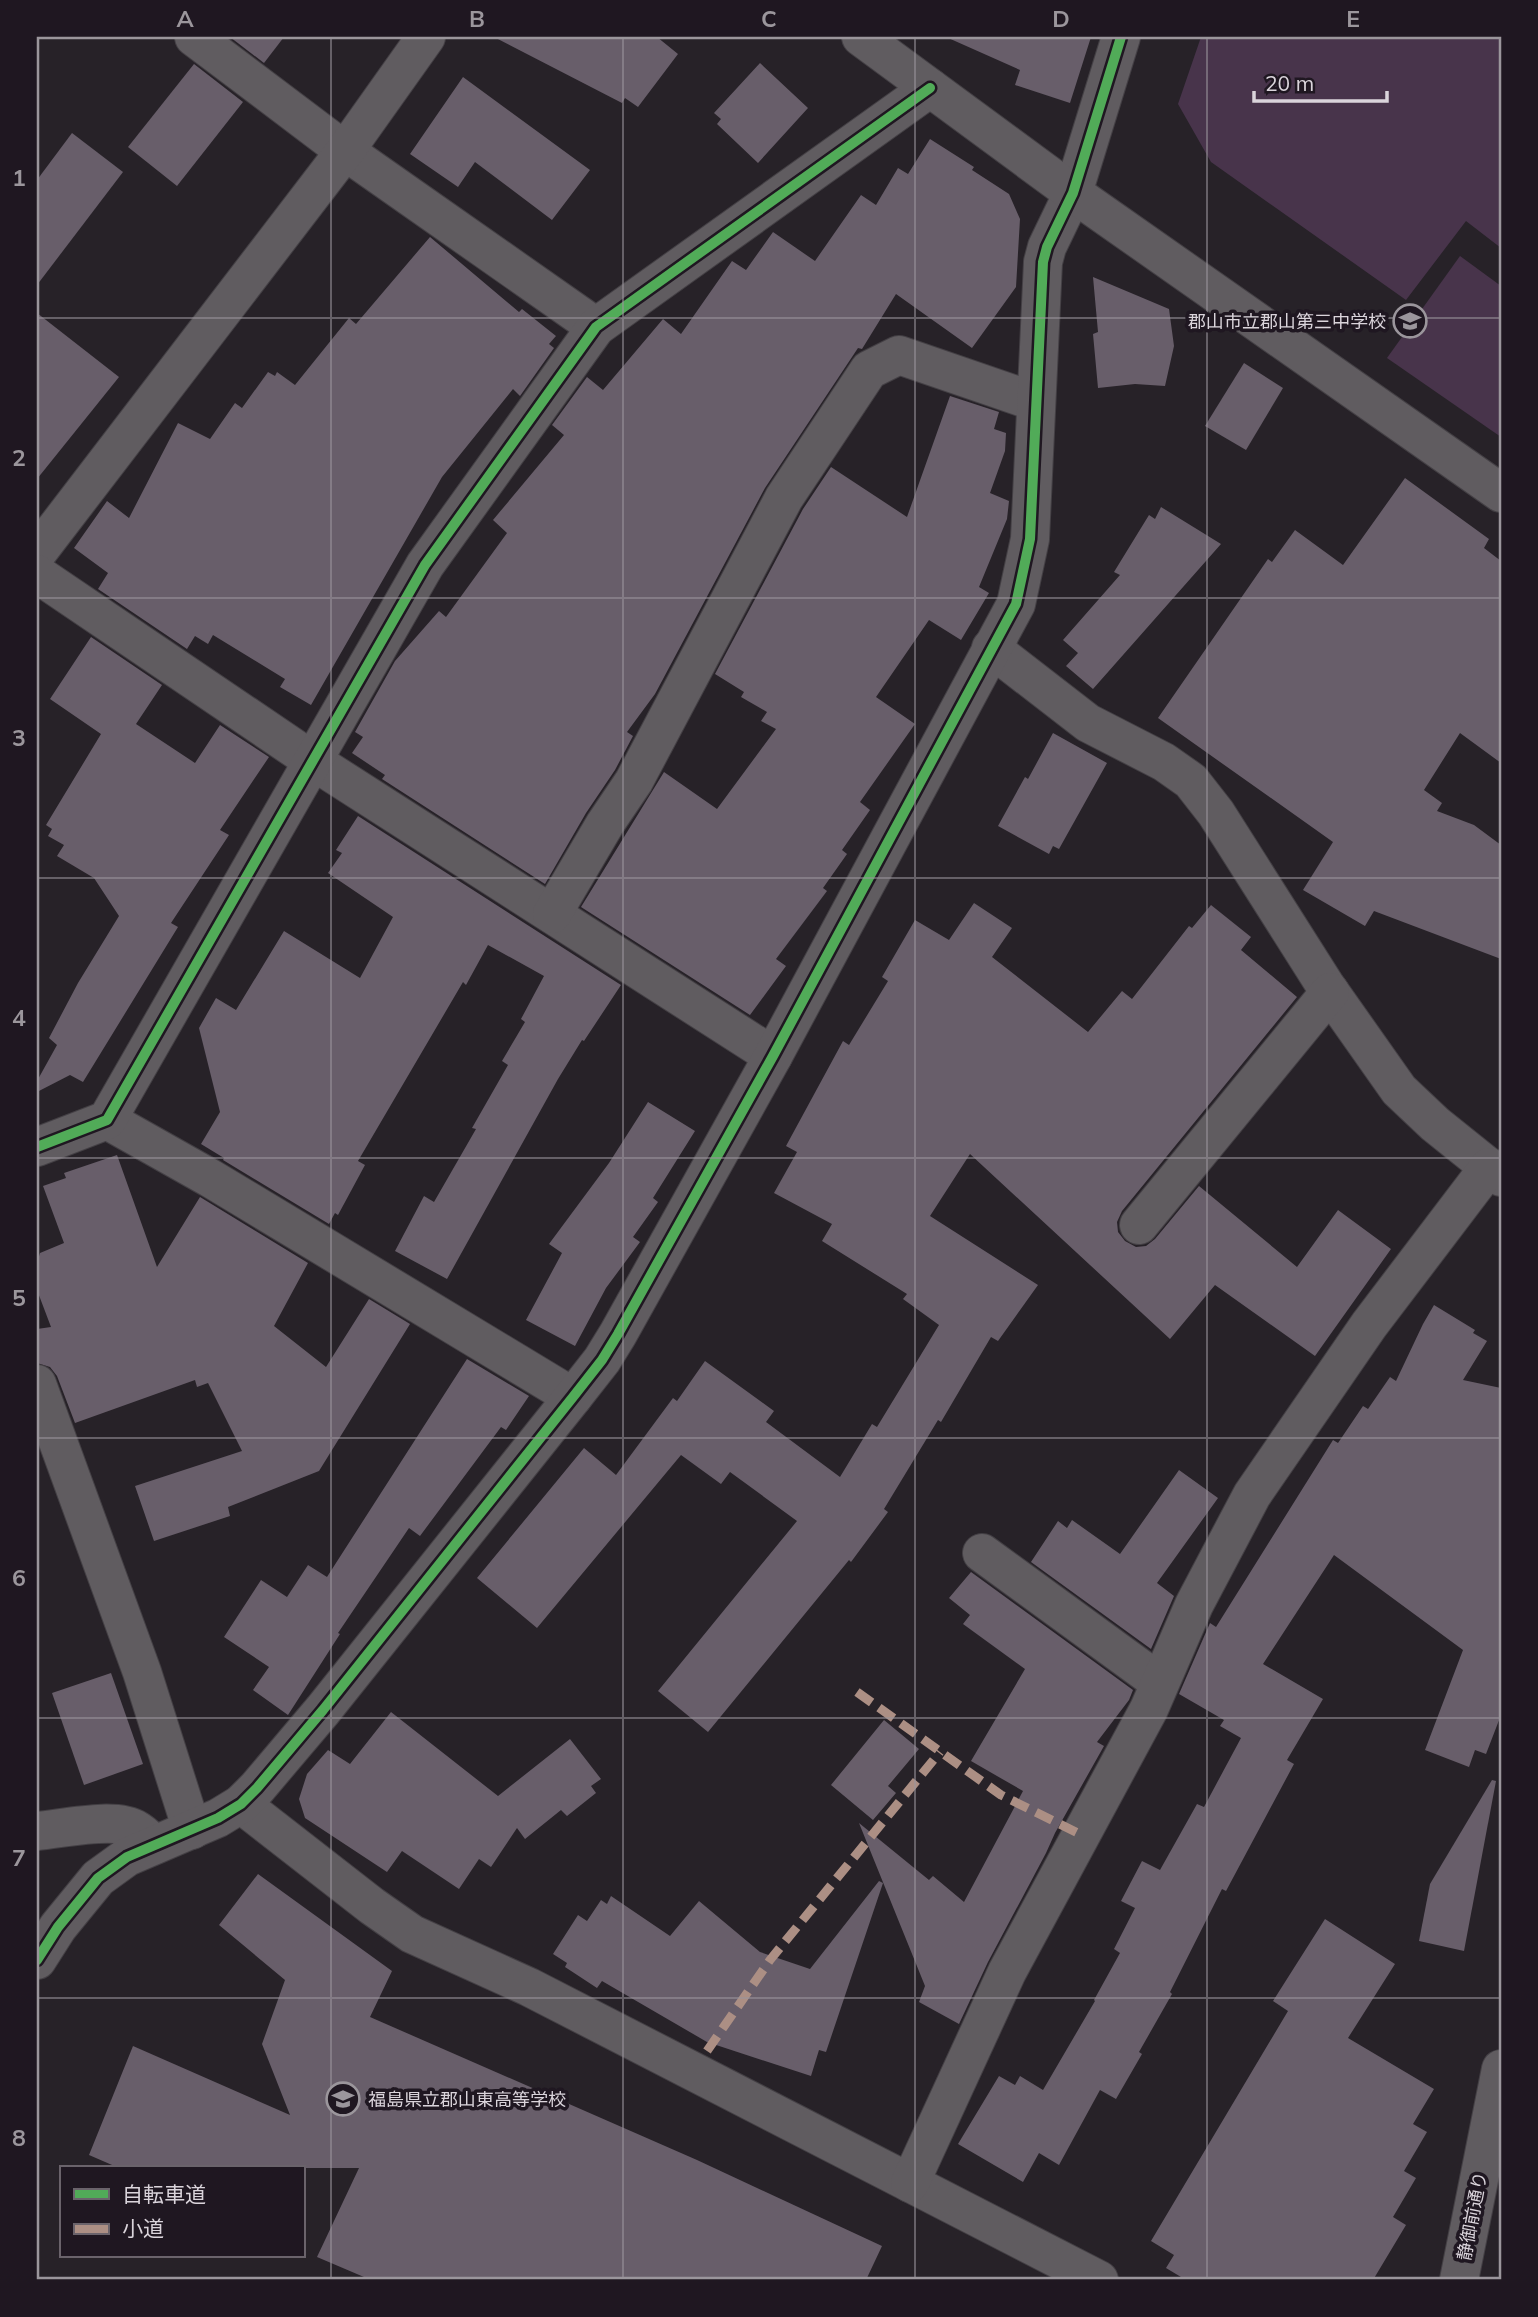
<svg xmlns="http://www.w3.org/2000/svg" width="1538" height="2317" viewBox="0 0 1538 2317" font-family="Mulish,'Noto Sans JP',sans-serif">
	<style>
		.green { fill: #48344b }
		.building { fill: #685e6a }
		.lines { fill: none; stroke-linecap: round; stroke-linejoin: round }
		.minor-casing { stroke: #444045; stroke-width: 40 }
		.tertiary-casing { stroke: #444045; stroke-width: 40 }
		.minor { stroke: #605c60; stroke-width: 38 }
		.tertiary { stroke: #605c60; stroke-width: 38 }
		.quiet { stroke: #ac8f84; stroke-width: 9; stroke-dasharray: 18 9; stroke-linecap: butt }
		.cycleway-casing { stroke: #1f1721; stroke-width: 15 }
		.cycleway { stroke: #51ab58; stroke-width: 10 }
		.grid { fill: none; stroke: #9b969c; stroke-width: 2; stroke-opacity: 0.55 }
		.labels { text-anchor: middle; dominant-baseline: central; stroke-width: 7; stroke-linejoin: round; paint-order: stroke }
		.poi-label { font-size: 18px; fill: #dad4db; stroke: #1f1721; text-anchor: end }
		.street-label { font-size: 18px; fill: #dad4db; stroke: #1f1721 }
		.neatline { fill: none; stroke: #9b969c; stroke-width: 2.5 }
		.grid-label { font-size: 23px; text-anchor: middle; font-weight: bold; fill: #9b969c }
	</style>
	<rect width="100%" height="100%" fill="#272228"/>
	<g class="green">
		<polygon points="1201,37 1501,37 1501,248 1466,221 1406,300 1211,162 1178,104"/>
		<polygon points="1460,256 1501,286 1501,437 1387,358"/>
	</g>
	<g class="building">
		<polygon points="230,37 284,37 264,63"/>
		<polygon points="494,37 657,37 678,54 638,107 625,98 622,103"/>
		<polygon points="946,37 1091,37 1070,103 1015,85 1020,70"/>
		<polygon points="760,63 808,108 758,163 717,124 721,119 714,113"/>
		<polygon points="194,64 243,102 177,186 128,147"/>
		<polygon points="463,77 590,170 552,220 475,162 458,187 410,154"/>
		<polygon points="72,133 123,172 37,285 37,180"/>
		<polygon points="930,139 974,167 972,170 1009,194 1020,219 1016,287 972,348 896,294 862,349 858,348 765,488 655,694 627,732 633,736 615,770 586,813 545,884 382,779 385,775 352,753 363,737 355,732 395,661 439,611 446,617 507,533 493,520 564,435 552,425 587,377 603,390 663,319 681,334 732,261 746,270 773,232 815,261 861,195 876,205 898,168 908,174"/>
		<polygon points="430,237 519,312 522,309 556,336 549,344 554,348 520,396 513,389 442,477 311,705 280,687 285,679 213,635 208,644 195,636 187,649 98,589 108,573 74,548 107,501 129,518 178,423 210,439 235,403 242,408 268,372 275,376 277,372 295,385 349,318 356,324"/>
		<polygon points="1093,277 1169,309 1174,346 1165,386 1135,384 1098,388 1093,334 1098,332"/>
		<polygon points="37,313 119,377 37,479"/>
		<polygon points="1244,363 1283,388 1246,450 1205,426"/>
		<polygon points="950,396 999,412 994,429 1006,433 1005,451 990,493 1009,501 1007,519 979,587 989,593 961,640 929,620 876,697 915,724 860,802 870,810 842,850 847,854 823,888 827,891 776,959 786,966 750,1015 581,907 664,772 717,809 776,729 761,721 767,712 741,697 744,692 715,674 803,509 831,467 907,517"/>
		<polygon points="1405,478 1489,539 1484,548 1501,561 1501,763 1460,733 1424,790 1442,803 1437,811 1474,825 1501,845 1501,959 1374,911 1365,926 1303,890 1333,842 1158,718 1268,559 1272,562 1295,530 1343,565"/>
		<polygon points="1161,507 1221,544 1093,689 1066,666 1078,653 1063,640 1120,575 1114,572 1149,515 1155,519"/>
		<polygon points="91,637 162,685 136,724 195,763 220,725 269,757 220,830 229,835 171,923 178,927 83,1082 70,1075 37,1092 37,1081 57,1045 49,1038 78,983 119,916 94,878 57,856 64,845 48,836 52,829 46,825 101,734 50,699"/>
		<polygon points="1053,733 1107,763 1059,849 1053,846 1049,854 998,826 1025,777 1028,779"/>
		<polygon points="358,816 621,985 584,1041 582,1040 558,1079 447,1279 395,1251 424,1196 434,1202 476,1129 472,1128 508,1065 502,1061 525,1022 521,1019 544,976 488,945 466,985 463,982 358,1161 365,1165 338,1215 335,1213 329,1224 223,1160 224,1158 201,1144 220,1112 199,1028 216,998 236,1010 284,931 360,978 393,917 328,873 342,853 336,850"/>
		<polygon points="974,903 1012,928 992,957 1088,1032 1122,991 1132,999 1189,926 1192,928 1211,905 1251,937 1241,950 1297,997 1122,1211 1117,1222 1118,1232 1125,1241 1136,1247 1146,1246 1155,1239 1199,1186 1297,1267 1338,1210 1391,1249 1315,1356 1215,1285 1170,1339 970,1154 930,1216 1038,1285 998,1341 991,1337 941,1422 938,1420 884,1509 888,1512 851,1562 849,1560 708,1732 658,1691 797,1521 730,1472 721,1484 681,1455 537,1628 477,1578 584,1448 616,1475 673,1398 677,1401 705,1361 774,1411 766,1422 840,1477 872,1424 877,1427 939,1325 903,1299 907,1294 822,1241 832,1224 774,1193 797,1152 786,1146 843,1041 849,1045 888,981 882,977 915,920 949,940"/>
		<polygon points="648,1102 695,1131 653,1198 658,1202 633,1237 640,1242 606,1288 575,1346 526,1320 562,1253 549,1244 609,1163"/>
		<polygon points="117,1155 157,1267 200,1197 308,1263 274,1326 326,1367 369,1299 410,1324 319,1471 228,1507 230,1516 154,1541 135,1486 242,1451 208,1383 197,1387 195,1380 75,1423 57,1376 50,1367 37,1363 37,1329 51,1327 37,1290 37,1263 40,1253 64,1243 43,1186 66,1178 64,1173"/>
		<polygon points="1434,1305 1475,1330 1473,1333 1487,1341 1463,1380 1501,1388 1501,1715 1486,1754 1475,1750 1469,1767 1425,1750 1463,1650 1334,1555 1263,1664 1323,1699 1287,1760 1294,1764 1226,1891 1222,1889 1170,1992 1172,1994 1139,2052 1142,2054 1116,2099 1100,2090 1059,2165 1039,2153 1023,2182 958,2144 999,2076 1015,2085 1020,2076 1043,2090 1095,2001 1094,2000 1120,1953 1114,1949 1135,1908 1121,1901 1142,1861 1160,1870 1197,1804 1204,1807 1241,1738 1220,1726 1224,1720 1179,1694 1210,1623 1216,1627 1333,1440 1338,1443 1363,1406 1368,1409 1390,1377 1396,1381 1423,1324"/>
		<polygon points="467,1359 529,1396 506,1430 501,1427 420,1536 409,1528 338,1633 340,1634 288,1715 253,1690 269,1667 224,1637 261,1580 287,1597 308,1565 327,1577"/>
		<polygon points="1179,1470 1218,1498 1157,1583 1174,1596 1151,1649 1031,1562 1058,1521 1067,1528 1072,1520 1120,1554"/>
		<polygon points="971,1572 1133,1690 1129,1700 1097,1742 1104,1746 1055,1833 1046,1853 988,1962 959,2024 919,2002 925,1986 859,1823 929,1880 933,1876 964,1902 1023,1791 971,1761 1025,1669 963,1624 970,1615 949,1598"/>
		<polygon points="111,1673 143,1764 84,1785 52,1693"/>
		<polygon points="391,1712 498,1796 570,1739 601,1779 591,1786 596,1793 567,1816 561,1810 525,1839 517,1828 491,1867 479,1859 459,1889 402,1851 387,1872 305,1818 299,1799 307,1774 328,1750 350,1764"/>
		<polygon points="884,1720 919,1749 888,1786 896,1793 873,1820 831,1785"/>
		<polygon points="1492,1780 1496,1781 1464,1951 1419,1941 1430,1884"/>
		<polygon points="258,1874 392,1971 370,2017 697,2160 882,2246 866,2280 371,2280 317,2257 359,2168 119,2168 89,2155 133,2046 290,2115 262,2044 285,1980 219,1925"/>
		<polygon points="879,1881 883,1883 826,2052 819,2050 811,2076 707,2042 602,1981 597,1988 565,1967 567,1963 553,1954 578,1915 587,1921 601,1900 607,1904 611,1896 670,1936 699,1901 760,1952 810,1969"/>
		<polygon points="1325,1919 1395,1964 1348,2038 1434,2089 1413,2124 1427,2132 1404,2171 1416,2178 1393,2217 1406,2225 1373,2280 1186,2280 1166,2268 1174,2255 1151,2241 1288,2011 1273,2001"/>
	</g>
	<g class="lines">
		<defs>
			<g id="minor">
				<polyline points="194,37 345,151 596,327"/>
				<polyline points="37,553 345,151 426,37"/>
				<polyline points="37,574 313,761 773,1056"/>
				<polyline points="991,648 1088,723 1164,762 1191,781 1216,813 1325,985 1399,1090 1435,1124 1501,1177"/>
				<polyline points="552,914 605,824 634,781 784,498 869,370 899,355 1036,402"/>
				<polyline points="107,1120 210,1178 573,1397"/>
				<polyline points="37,1147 107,1120 425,565 596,327 930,88"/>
				<polyline points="1139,1225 1330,992"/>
				<polyline points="37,1384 142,1672 192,1830"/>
				<polyline points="982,1553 1159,1682"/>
				<polyline points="241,1804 372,1906 412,1934 529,1987 1099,2280"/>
				<path d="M37 1831C62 1829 116 1816 137 1830 143 1833 149 1840 154 1845"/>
				<polyline points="37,1960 58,1927 98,1878 127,1857 218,1818 241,1804 257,1788 323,1710 573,1397 602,1360 618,1334 773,1056 1016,604 1030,539 1043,262 1047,247 1073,193 1121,37"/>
				<polyline points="910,2183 1007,1972 1149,1709 1194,1605 1252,1495 1369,1325 1489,1167"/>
			</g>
			<g id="tertiary">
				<polyline points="861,37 1073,193 1501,493"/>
				<polyline points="1459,2280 1501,2069"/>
			</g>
		</defs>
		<use href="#minor" class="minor-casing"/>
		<use href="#tertiary" class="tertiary-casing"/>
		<use href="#minor" class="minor"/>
		<use href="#tertiary" class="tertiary"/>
		<g class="quiet">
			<polyline points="857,1692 1001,1795 1080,1834"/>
			<polyline points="707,2051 770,1960 940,1752"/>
		</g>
		<defs>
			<g id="cycleway">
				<polyline points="37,1147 107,1120 425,565 596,327 930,88"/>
				<polyline points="37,1960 58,1927 98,1878 127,1857 218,1818 241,1804 257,1788 323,1710 573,1397 602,1360 618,1334 773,1056 1016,604 1030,539 1043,262 1047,247 1073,193 1121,37"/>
			</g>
		</defs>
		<use href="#cycleway" class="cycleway-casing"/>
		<use href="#cycleway" class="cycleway"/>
	</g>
	<path class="grid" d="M331 37V2280M623 37V2280M915 37V2280M1207 37V2280M37 318H1501M37 598H1501M37 878H1501M37 1158H1501M37 1438H1501M37 1718H1501M37 1998H1501"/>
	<defs>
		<symbol id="school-ring" viewBox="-11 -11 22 22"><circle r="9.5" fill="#1f1721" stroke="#9b969c" stroke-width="1.5"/><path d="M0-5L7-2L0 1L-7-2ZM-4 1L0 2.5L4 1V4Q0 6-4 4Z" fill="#9b969c"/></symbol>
	</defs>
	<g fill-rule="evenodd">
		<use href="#school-ring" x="1391" y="302" width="38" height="38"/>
		<use href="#school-ring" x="324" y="2080" width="38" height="38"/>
	</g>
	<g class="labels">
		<g class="poi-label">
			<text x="1386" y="321">郡山市立郡山第三中学校</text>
			<text x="368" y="2099" text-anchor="start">福島県立郡山東高等学校</text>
		</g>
		<g class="street-label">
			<text transform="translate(1472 2216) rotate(-79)">静御前通り</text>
		</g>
	</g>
	<rect width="1538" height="2317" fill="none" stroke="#1f1721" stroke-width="77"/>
	<rect x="60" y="2166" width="245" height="91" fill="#1f1721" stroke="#6a636b" stroke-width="2"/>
	<rect x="74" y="2189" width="35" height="10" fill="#51ab58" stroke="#6a636b" stroke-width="2"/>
	<text x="122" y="2202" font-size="21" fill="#dad4db">自転車道</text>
	<rect x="74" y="2224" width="35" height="10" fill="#ac8f84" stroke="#6a636b" stroke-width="2"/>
	<text x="122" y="2236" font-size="21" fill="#dad4db">小道</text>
	<path d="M1254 91v10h133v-10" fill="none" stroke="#dad4db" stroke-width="3.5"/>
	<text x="1265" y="91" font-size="21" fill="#dad4db" stroke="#1f1721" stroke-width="5" paint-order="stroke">20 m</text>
	<rect x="38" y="38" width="1462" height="2240" class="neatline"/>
	<g class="grid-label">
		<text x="185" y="27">A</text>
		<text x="477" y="27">B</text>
		<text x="769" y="27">C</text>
		<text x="1061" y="27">D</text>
		<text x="1353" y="27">E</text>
		<text x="19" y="186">1</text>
		<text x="19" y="466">2</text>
		<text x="19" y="746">3</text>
		<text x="19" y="1026">4</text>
		<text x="19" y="1306">5</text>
		<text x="19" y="1586">6</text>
		<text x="19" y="1866">7</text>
		<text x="19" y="2146">8</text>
	</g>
</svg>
